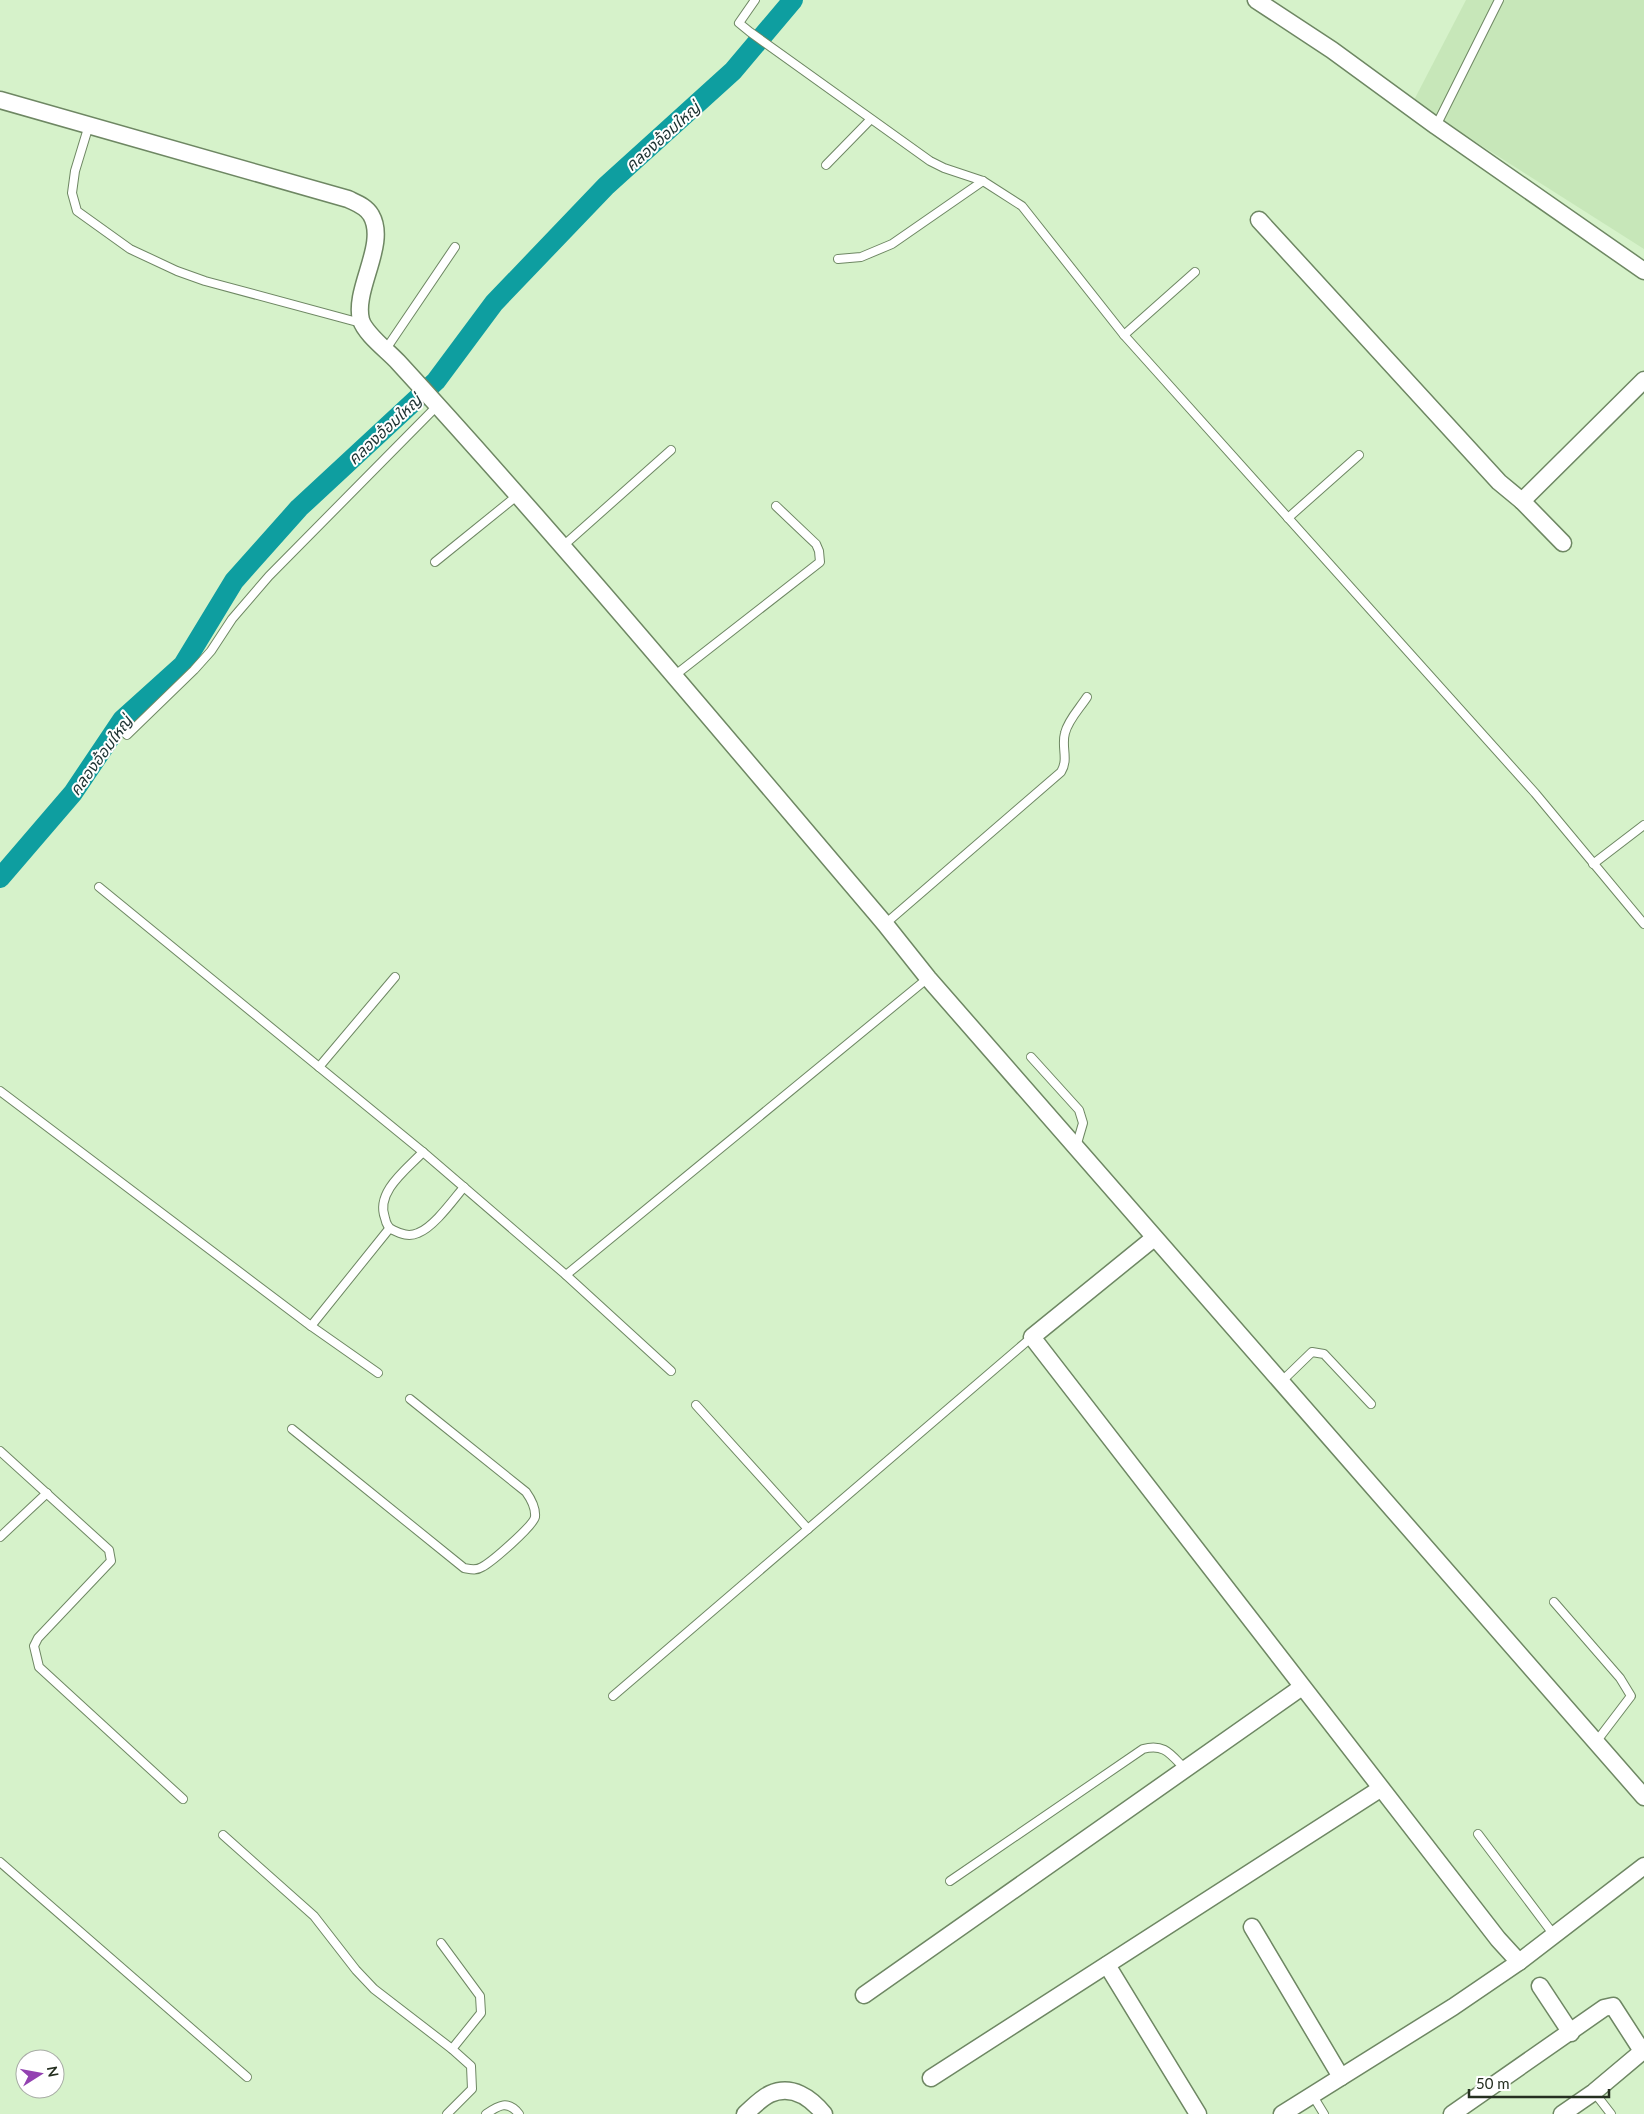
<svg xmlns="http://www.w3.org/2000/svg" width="1644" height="2114" viewBox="0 0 1644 2114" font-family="Lato,'Noto Sans Thai',sans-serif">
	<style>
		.built { fill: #c7e7b9 }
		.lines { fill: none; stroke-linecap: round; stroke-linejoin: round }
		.canal { stroke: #0e9ea0; stroke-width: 20 }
		.service-casing { stroke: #6e8763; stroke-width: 10 }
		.minor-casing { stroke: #6e8763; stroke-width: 19 }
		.service { stroke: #fff; stroke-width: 8 }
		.minor { stroke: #fff; stroke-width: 16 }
		.labels { text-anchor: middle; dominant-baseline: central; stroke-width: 4; stroke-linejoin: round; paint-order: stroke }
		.water-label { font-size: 16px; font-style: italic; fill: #1c3131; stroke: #fff }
	</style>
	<rect width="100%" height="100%" fill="#d6f2ca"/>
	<polygon class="built" points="1466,0 1644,0 1644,249 1413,102"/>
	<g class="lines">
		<polyline class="canal" points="0,878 73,793 122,720 183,665 234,581 299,508 436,381 494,303 606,186 733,71 793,0"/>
		<defs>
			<g id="service">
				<polyline points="755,0 739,23 750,32 930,161 944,168 983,181 1022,206 1124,335 1535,793 1644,924"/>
				<polyline points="89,125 75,171 72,193 77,211 130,249 177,271 205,281 361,323"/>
				<polyline points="1436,126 1499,0"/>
				<polyline points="826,165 870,120"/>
				<polyline points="838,259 861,257 892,244 983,181"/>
				<polyline points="1124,335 1195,272"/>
				<polyline points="386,349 455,247"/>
				<polyline points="1288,518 1359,455"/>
				<polyline points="563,546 671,450"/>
				<polyline points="435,562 518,495"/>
				<polyline points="674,676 820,562 819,551 816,544 776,506"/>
				<polyline points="127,735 194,670 211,651 232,619 269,576 437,406"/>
				<polyline points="1593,864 1644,825"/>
				<polyline points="99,887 423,1152 566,1275 928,978"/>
				<path d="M885 924 1061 772C1069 759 1061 747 1065 733 1068 720 1080 708 1087 697"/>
				<polyline points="1031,1057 1079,1110 1083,1123 1076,1147"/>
				<polyline points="319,1067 395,977"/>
				<polyline points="0,1091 311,1326 389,1229"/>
				<path d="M423 1152C407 1169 375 1192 385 1218 386 1223 388 1228 393 1230 401 1234 409 1237 418 1233 434 1227 453 1200 464 1187"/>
				<polyline points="566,1275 671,1371"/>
				<polyline points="311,1326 378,1373"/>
				<polyline points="1282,1381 1312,1352 1324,1354 1371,1404"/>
				<polyline points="696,1405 808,1529"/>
				<path d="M292 1429 464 1568C470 1569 476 1571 482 1567 492 1562 533 1526 535 1517 536 1507 531 1499 526 1492L410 1399"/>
				<polyline points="0,1451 109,1550 111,1561 38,1638 34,1646 39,1667 183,1799"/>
				<polyline points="0,1537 47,1493"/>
				<polyline points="1554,1602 1620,1678 1631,1696 1596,1742"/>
				<polyline points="613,1696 1032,1337"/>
				<polyline points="1478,1834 1554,1935"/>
				<polyline points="223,1835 314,1916 356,1970 374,1989 452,2049 471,2066 472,2089 447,2114"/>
				<polyline points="0,1862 247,2077"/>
				<path d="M950 1881 1143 1749C1165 1743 1171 1755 1185 1769"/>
				<polyline points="441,1943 480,1996 481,2013 452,2049"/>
				<polyline points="1594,2092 1611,2114"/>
				<polyline points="1313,2096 1324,2114"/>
				<path d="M486 2114C499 2105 508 2100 519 2114"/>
			</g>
			<g id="minor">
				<polyline points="1256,0 1332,50 1436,126 1644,271"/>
				<path d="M0 100 348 199C356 203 366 206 371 215 388 244 353 289 361 320 365 334 388 351 398 362 566 545 724 735 885 924L928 978 1644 1797"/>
				<polyline points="1259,220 1499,482 1522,501 1563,543"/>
				<polyline points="1522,501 1644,380"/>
				<polyline points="1154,1238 1032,1337 1498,1939 1519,1962"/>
				<polyline points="1252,1927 1341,2077"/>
				<polyline points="1107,1965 1198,2114"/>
				<polyline points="1540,1986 1571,2033"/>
				<polyline points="864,1995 1302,1687"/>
				<polyline points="931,2078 1380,1789"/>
				<path d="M745 2114C752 2108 761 2098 770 2094 792 2084 811 2098 824 2114"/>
				<polyline points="1282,2114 1453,2007 1519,1962 1644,1866"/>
				<polyline points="1452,2114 1604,2008 1613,2006 1642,2051"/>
				<polyline points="1562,2114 1594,2092 1644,2050"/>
			</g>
		</defs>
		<use href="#service" class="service-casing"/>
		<use href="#minor" class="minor-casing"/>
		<use href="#service" class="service"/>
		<use href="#minor" class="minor"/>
	</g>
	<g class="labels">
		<g class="water-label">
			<text transform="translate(662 136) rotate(-42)">คลองอ้อมใหญ่</text>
			<text transform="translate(384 429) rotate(-43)">คลองอ้อมใหญ่</text>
			<text transform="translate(100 755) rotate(-54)">คลองอ้อมใหญ่</text>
		</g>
	</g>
	<g transform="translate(40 2074) rotate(79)"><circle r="24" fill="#ffffff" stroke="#a8aca6"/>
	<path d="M0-4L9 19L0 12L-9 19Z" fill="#9342b1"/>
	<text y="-8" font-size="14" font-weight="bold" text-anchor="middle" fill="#252f20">N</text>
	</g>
	<path d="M1469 2089v8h140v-8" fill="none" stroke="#252f20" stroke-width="2.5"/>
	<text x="1476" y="2089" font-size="15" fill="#252f20" stroke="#ffffff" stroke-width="4" paint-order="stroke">50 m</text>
</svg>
